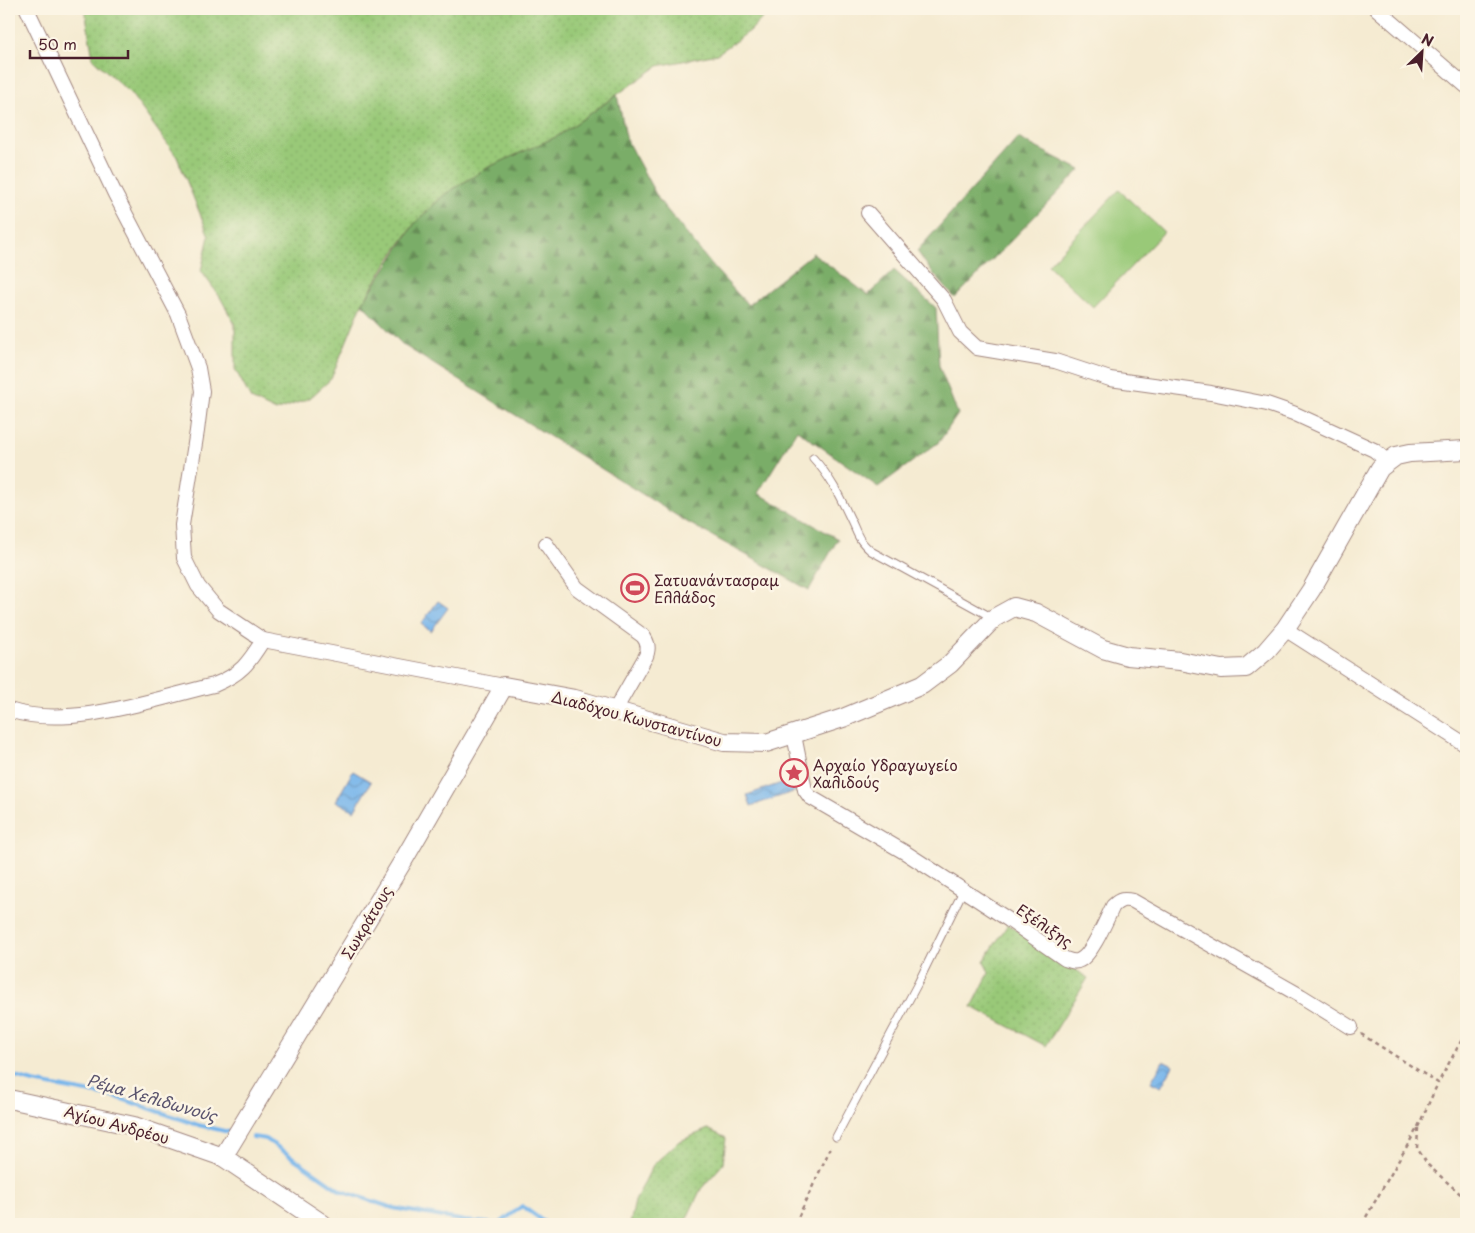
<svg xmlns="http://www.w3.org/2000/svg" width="1475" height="1233" viewBox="0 0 1475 1233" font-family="'Playpen Sans',sans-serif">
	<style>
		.grass { fill: url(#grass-dots); stroke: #727452 }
		.forest { fill: url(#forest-firs); stroke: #62664a }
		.park { fill: #99c978; stroke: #727452 }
		.water { fill: url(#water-waves); stroke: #616a8b }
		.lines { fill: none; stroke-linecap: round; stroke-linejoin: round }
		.stream { stroke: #78b6eb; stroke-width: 4 }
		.service-casing { stroke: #a0857e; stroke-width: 9 }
		.minor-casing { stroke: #a0857e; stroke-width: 16 }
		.tertiary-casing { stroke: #a0857e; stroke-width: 20 }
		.path { stroke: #a0857e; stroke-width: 2.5; stroke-dasharray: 4 4; stroke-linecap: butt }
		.service { stroke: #fff; stroke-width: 7 }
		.minor { stroke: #fff; stroke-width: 14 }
		.tertiary { stroke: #fff; stroke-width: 18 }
		.labels { text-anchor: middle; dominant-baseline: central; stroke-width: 5; stroke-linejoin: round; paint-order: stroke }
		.poi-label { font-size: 15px; fill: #4a1f2b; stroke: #fcf5e5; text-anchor: start }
		.street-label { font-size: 15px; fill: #4a1f2b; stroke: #fcf5e5 }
		.water-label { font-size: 16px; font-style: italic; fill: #5a546e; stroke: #fcf5e5 }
	</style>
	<defs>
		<pattern id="grass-dots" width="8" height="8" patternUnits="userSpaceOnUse" patternTransform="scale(1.25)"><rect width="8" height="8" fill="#99c978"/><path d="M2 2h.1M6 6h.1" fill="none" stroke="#85ac68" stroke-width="1.8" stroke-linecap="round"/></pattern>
		<pattern id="forest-firs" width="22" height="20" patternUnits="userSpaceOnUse" patternTransform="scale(1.25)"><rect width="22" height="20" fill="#7aad68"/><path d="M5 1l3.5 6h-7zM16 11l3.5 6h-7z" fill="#668c56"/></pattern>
		<pattern id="water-waves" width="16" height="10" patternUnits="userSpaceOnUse" patternTransform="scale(1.25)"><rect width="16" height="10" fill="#78b6eb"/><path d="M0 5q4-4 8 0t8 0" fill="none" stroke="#6493bf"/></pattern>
	</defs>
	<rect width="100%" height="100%" fill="#fcf5e5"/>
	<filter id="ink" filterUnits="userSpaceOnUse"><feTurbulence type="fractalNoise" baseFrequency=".02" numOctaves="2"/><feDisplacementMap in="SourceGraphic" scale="10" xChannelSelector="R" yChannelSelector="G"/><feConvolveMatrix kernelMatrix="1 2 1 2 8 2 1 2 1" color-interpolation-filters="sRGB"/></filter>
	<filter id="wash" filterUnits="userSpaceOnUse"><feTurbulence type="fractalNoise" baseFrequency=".0096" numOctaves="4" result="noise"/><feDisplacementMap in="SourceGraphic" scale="20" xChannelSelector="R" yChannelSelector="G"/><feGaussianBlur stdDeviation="1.12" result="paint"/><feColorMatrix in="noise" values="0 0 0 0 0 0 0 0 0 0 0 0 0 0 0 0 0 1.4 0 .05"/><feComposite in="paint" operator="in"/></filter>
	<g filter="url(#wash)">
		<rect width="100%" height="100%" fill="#f5ebd2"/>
		<g class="grass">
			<polygon points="85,9 771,9 750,31 717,54 658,66 558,136 489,167 445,194 415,223 388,261 362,304 331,379 310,398 276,411 251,399 235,369 235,325 220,297 201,271 209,236 177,157 131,94 93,59"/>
			<polygon points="1008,924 1088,978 1046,1046 972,1007 989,973 984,961"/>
			<polygon points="708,1129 726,1138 723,1164 701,1189 684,1224 630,1224 635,1201 653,1165 678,1142"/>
		</g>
		<g class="forest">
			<polygon points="617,95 627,141 659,200 715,269 748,305 813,253 868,295 894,270 936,308 939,366 958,414 939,442 878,487 797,430 758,493 838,539 809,590 687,522 403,345 362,304 415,223 445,194 489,167 558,136"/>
			<polygon points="1018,138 1080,170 955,298 931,271 917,251"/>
		</g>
		<polygon class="park" points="1119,190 1164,232 1093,307 1048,265"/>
		<g class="water">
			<polygon points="438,601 448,608 431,631 421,624"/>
			<polygon points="353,771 371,782 354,811 336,801"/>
			<polygon points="796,778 799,790 751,806 747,795"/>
			<polygon points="1163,1061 1173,1066 1161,1087 1151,1082"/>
		</g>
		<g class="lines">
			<g class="stream">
				<polyline points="9,1075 33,1082 119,1098 198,1125 229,1132"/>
				<polyline points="253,1137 266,1139 341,1191 393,1208 465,1221 499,1224 522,1206 547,1224"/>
			</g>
		</g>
	</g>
	<g filter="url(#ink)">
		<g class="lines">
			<defs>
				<g id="service">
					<path d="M813 458C830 476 840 497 850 518 858 534 857 539 871 551L993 618"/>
					<polyline points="836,1137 918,983 963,891"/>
				</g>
				<g id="minor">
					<polyline points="27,9 115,194 178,314 198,368 202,391 197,431 182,525 184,558 198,586 218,610 263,640 504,686"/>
					<polyline points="1377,9 1466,86"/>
					<polyline points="868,213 944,300 960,332 977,348 1055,361 1110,379 1211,393 1267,404 1293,413 1374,450 1387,461"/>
					<path d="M546 544 577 588 643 636C648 643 649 648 646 656L615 710"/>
					<polyline points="1285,629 1466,745"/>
					<path d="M9 710C69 730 154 699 214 685 241 674 248 664 263 640"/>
					<path d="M794 735 805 790 810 797 906 853 1009 920 1065 959C1071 961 1075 963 1080 960 1092 955 1107 918 1113 906 1120 899 1124 899 1133 901L1301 996 1351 1027"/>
				</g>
				<g id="tertiary">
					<polyline points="9,1099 134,1126 223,1157 323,1224"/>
					<polyline points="223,1157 403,861 504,686 575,699 724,742 766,743 843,718 922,685 950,664 994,618 1014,607 1036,613 1103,649 1128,656 1180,661 1221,669 1246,668 1266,651 1285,629 1311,590 1380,468 1396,456 1410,453 1466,450"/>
				</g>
			</defs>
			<use href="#service" class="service-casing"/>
			<use href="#minor" class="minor-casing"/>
			<use href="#tertiary" class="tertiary-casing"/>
			<g class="path">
				<polyline points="1361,1034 1438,1083 1466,1032"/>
				<polyline points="1418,1128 1417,1148 1428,1165 1466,1199"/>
				<polyline points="795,1224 832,1145"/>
				<polyline points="1362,1224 1418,1127 1438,1083"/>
			</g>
			<use href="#service" class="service"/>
			<use href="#minor" class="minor"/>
			<use href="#tertiary" class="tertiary"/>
		</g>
	</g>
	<defs>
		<symbol id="stadium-ring" viewBox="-11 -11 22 22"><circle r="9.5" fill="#fcf5e5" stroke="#d1495b" stroke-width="1.5"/><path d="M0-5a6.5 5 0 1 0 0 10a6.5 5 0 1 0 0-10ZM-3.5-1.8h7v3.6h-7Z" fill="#d1495b"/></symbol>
		<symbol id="sight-ring" viewBox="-11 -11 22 22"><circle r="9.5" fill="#fcf5e5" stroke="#d1495b" stroke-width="1.5"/><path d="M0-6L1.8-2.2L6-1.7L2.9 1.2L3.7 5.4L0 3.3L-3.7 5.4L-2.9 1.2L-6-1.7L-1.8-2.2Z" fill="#d1495b"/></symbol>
	</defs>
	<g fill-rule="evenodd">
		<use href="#stadium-ring" x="619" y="572" width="32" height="32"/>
		<use href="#sight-ring" x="778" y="757" width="32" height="32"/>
	</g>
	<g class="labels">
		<g class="poi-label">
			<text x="654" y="579">Σατυανάντασραμ<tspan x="654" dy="17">Ελλάδος</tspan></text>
			<text x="813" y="764">Αρχαίο Υδραγωγείο<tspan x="813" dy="17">Χαλιδούς</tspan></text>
		</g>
		<g class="street-label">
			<text transform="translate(637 718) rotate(15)">Διαδόχου Κωνσταντίνου</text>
			<text transform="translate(366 922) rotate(-59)">Σωκράτους</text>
			<text transform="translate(1045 925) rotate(34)">Εξέλιξης</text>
			<text transform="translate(117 1124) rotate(15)">Αγίου Ανδρέου</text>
		</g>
		<g class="water-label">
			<text transform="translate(152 1097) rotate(16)">Ρέμα Χελιδωνούς</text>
		</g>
	</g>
	<rect width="1475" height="1233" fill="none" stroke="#fcf5e5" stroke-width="30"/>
	<g transform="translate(1422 52) rotate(25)" stroke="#fcf5e5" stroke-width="4" paint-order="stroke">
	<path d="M0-4L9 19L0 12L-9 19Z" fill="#4a1f2b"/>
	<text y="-8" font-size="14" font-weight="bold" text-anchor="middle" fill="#4a1f2b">N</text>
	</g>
	<path d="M30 50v8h98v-8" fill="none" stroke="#4a1f2b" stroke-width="2.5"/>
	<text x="38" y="50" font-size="15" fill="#4a1f2b" stroke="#fcf5e5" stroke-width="4" paint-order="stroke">50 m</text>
</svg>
